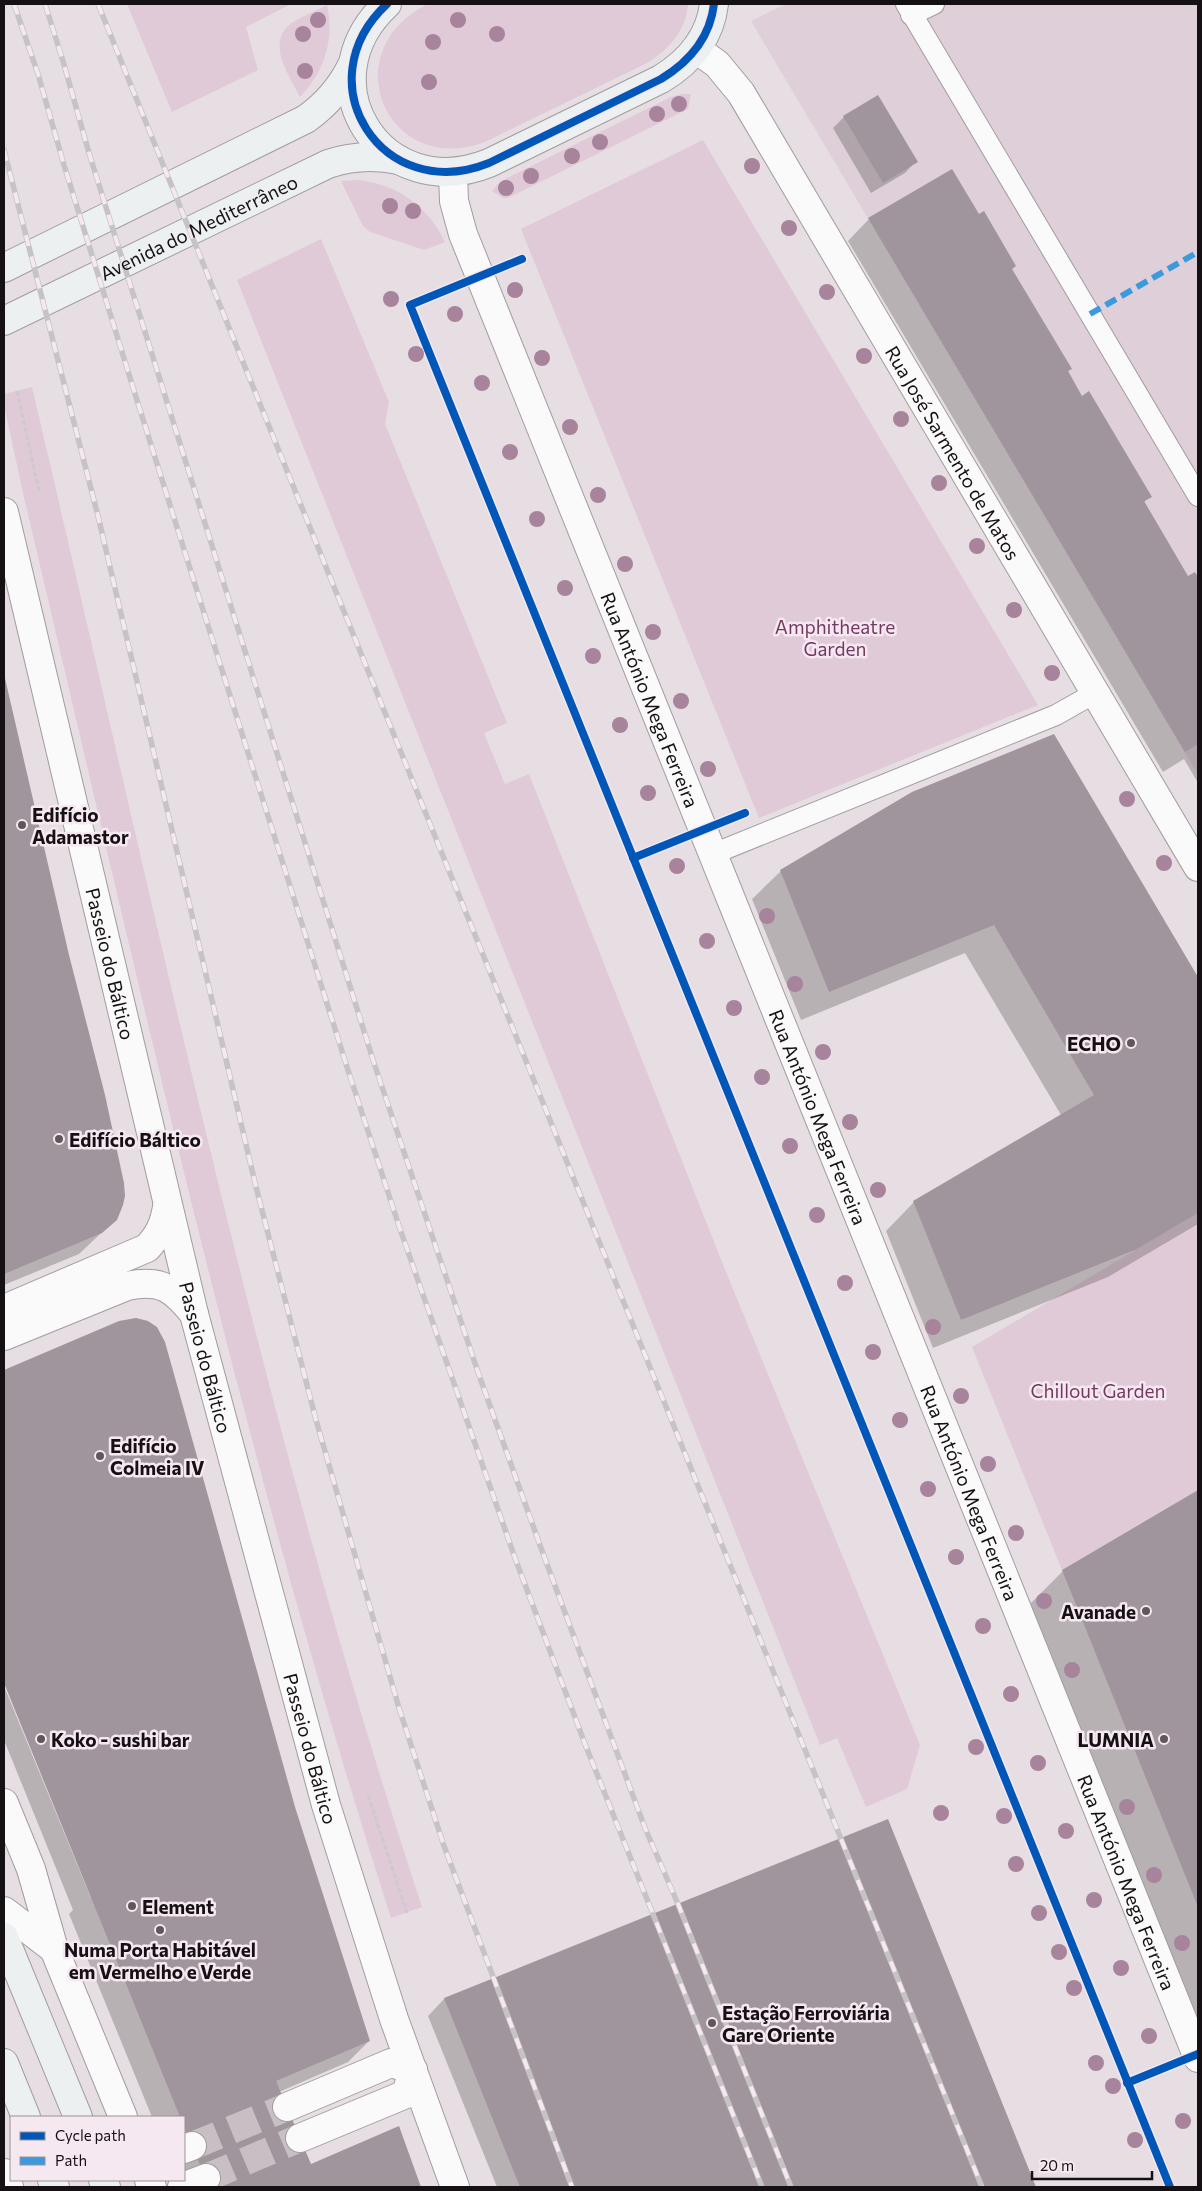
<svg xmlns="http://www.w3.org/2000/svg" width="1202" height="2191" viewBox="0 0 1202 2191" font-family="Commissioner,sans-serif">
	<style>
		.built { fill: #decfd8 }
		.green { fill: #e0cad8 }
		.shadow { fill: #0003 }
		.building { fill: #a0959c }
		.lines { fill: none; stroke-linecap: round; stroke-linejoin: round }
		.street-tunnel { stroke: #c7bfc3; stroke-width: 28; stroke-dasharray: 28 14; stroke-linecap: butt }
		.lane-casing { stroke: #a29c9f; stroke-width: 22 }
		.street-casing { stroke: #a29c9f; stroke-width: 30 }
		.secondary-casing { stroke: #a29c9f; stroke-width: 30 }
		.path { stroke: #cccacb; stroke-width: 3; stroke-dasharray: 5 2.5; stroke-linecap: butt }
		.lane { stroke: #fbfafb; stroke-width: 20 }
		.street { stroke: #fbfafb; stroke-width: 28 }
		.secondary { stroke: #edf0f1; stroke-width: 28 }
		.rail-casing { stroke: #c6c3c4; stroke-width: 5.5 }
		.rail { stroke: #f6e8f1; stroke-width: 4; stroke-dasharray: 11; stroke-linecap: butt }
		.quiet { stroke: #3b9ade; stroke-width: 6; stroke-dasharray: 12 6; stroke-linecap: butt }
		.cycleway-casing { stroke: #f6e8f1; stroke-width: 11 }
		.cycleway { stroke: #0057b8; stroke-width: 8 }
		.tree { fill: #a7839c }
		.poi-dot { fill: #5e585b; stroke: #f6e8f1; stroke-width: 2 }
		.labels { text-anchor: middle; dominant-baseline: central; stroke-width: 5; stroke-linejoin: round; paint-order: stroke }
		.street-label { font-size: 19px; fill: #151013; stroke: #f6e8f1 }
		.park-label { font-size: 19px; fill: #733962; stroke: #f6e8f1 }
		.poi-label { font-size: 19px; font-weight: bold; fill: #151013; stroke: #f6e8f1; text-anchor: start }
	</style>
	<rect width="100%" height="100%" fill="#e6dee2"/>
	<polygon class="built" points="786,4 1198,4 1198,775 751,21"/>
	<g class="green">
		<polygon points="127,4 291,4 246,27 258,70 172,112"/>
		<path d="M428 4H688C686 31 669 49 647 63L485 142C387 179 332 51 428 4Z"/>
		<path d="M327 5C335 39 324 73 300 97 289 74 263 40 295 21 305 15 316 11 327 5Z"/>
		<polygon points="682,94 691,94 688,109 508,198 503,198 492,191 498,184 507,178 671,97"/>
		<polygon points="703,140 1038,705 759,818 521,229"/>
		<path d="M358 180C399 185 427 206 445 242L424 250 370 232 363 226 341 181Z"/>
		<polygon points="321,239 389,402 385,424 507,723 484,733 505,784 529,774 724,1267 920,1745 907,1789 866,1807 837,1738 820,1745 237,280"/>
		<path d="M32 387C152 896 258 1410 422 1907L391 1918C241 1451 136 971 23 493L4 405V394Z"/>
		<polygon points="1198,1213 1198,1490 1062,1570 972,1347"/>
	</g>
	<g class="shadow">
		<polygon points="844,117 916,161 905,173 871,193 833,128"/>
		<polygon points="869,219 1011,269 1070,369 1067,373 1081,397 1150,497 1143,503 1187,578 1195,573 1198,580 1198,783 1184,759 1163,772 848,241"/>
		<polygon points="4,676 68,956 116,1219 79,1254 4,1285"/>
		<polygon points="1054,736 1198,980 1198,1224 1108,1277 933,1348 886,1231 914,1202 1061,1115 965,953 801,1020 752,899 781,871"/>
		<polygon points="120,1322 294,1807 369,2041 348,2062 279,2092 310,2166 398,2128 420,2187 180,2187 184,2180 184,2117 152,2117 69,1914 73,1910 4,1740 4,1686 91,1898 93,1897 4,1679 4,1371"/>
		<polygon points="1198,1491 1198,2026 1029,1605 1063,1571"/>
		<polygon points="887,1821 1035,2187 497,2187 428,2016 444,1999"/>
	</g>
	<g class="building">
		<polygon points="878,95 918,162 883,183 843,116"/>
		<polygon points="952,169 979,214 984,211 1016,266 1012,269 1072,369 1068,371 1082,396 1089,391 1152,497 1144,501 1188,576 1195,572 1198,577 1198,744 1185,752 868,218"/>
		<polygon points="4,674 69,955 105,1095 124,1183 125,1196 123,1205 117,1220 102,1233 4,1274"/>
		<polygon points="1054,734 1198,977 1198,1213 1137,1249 961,1320 913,1201 1094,1095 994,925 829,992 780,870 912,792"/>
		<polygon points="136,1318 148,1321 157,1327 165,1342 295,1807 370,2041 276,2081 311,2164 399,2126 421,2187 209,2187 184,2126 184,2117 180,2117 4,1683 4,1370 119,1321"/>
		<polygon points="1198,1490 1198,1907 1062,1570"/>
		<polygon points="888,1819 1036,2187 520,2187 444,1998"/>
	</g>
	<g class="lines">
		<g class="street-tunnel">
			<polyline points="192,2146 287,2107"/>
			<polyline points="206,2178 300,2138"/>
		</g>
		<defs>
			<g id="lane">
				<polyline points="906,4 1198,496"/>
				<polyline points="911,15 934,4"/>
				<polyline points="713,854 1056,715 1095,693"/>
			</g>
			<g id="street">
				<path id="s1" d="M696 49 717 64 741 93 1198 867"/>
				<path id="s2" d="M453 173 454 201 463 234 1198 2058"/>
				<path id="s3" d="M4 512 194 1314 326 1805 394 2019 455 2187"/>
				<path d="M4 1309 147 1248C159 1235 164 1225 167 1207"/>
				<path d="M4 1336 127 1286C161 1279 173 1288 194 1314"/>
				<polyline points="4,1803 31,1869 54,1949 123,2117"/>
				<polyline points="4,1911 54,1949"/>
				<polyline points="287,2107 391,2063 413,2070"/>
				<polyline points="300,2138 406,2094 413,2070"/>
				<polyline points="184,2149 192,2146"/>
				<polyline points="4,2173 9,2187"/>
				<polyline points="149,2180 152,2187"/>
				<polyline points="182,2187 206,2178"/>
			</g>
			<g id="secondary">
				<path d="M387 4C303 82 382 206 489 163L661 79C689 62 710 38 714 4"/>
				<path d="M4 268 306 119C327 104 341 88 352 65"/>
				<path id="s4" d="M4 321 328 164C352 156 374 155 399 160"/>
				<polyline points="4,1937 78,2117"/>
				<polyline points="4,2063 26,2117"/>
				<polyline points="52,2180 55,2187"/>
				<polyline points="103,2180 106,2187"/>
			</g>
		</defs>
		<use href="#lane" class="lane-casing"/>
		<use href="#street" class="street-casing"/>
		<use href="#secondary" class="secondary-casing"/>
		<g class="path">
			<polyline points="17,391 39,491"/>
			<polyline points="368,1795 407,1913"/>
		</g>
		<use href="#lane" class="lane"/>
		<use href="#street" class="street"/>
		<use href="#secondary" class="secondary"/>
		<defs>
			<g id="rail">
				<polyline points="14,4 38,74 64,165 136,397 347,1067 399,1226 515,1558 585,1744 762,2187"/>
				<polyline points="45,4 63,61 89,153 374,1063 479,1375 541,1548 645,1828 678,1904 791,2187"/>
				<polyline points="98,4 982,2187"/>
				<polyline points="4,150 98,516 256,1187 316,1420 399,1708 444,1846 572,2187"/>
			</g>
		</defs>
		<use href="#rail" class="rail-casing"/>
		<use href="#rail" class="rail"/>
		<polyline class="quiet" points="1090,314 1198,252"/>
		<defs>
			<g id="cycleway">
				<path d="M387 4C303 82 382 206 489 163L661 79C689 62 710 38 714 4"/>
				<polyline points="522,259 410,305 1170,2187"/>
				<polyline points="633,858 745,813"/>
				<polyline points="1127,2083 1198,2054"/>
			</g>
		</defs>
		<use href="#cycleway" class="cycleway-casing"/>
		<use href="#cycleway" class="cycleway"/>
	</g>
	<g class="tree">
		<circle cx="318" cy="20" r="8"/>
		<circle cx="458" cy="20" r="8"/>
		<circle cx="303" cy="34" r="8"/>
		<circle cx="497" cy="34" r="8"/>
		<circle cx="433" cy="42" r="8"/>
		<circle cx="305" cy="71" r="8"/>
		<circle cx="429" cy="82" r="8"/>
		<circle cx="679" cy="104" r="8"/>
		<circle cx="657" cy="114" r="8"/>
		<circle cx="600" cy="142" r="8"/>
		<circle cx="572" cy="156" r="8"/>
		<circle cx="752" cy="166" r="8"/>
		<circle cx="531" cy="176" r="8"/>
		<circle cx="506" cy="188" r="8"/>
		<circle cx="390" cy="206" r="8"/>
		<circle cx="413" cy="211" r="8"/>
		<circle cx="789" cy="228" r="8"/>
		<circle cx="515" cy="290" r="8"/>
		<circle cx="827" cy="292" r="8"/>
		<circle cx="391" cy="299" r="8"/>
		<circle cx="455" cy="314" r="8"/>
		<circle cx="416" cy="354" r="8"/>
		<circle cx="864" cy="356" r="8"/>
		<circle cx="542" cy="358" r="8"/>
		<circle cx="482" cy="383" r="8"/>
		<circle cx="901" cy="419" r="8"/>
		<circle cx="570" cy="427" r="8"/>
		<circle cx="510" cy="452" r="8"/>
		<circle cx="939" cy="483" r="8"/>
		<circle cx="598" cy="495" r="8"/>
		<circle cx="537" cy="519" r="8"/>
		<circle cx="977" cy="546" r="8"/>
		<circle cx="625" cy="564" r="8"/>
		<circle cx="565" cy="588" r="8"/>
		<circle cx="1014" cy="610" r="8"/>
		<circle cx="653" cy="632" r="8"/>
		<circle cx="593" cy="656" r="8"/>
		<circle cx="1052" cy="673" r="8"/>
		<circle cx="681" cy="701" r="8"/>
		<circle cx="620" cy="725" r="8"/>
		<circle cx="708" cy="769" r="8"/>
		<circle cx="648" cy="793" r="8"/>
		<circle cx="1127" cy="799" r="8"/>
		<circle cx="1164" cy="863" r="8"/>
		<circle cx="677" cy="866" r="8"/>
		<circle cx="767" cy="916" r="8"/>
		<circle cx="707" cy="941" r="8"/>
		<circle cx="795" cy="984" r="8"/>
		<circle cx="734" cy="1008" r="8"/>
		<circle cx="823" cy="1052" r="8"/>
		<circle cx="762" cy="1077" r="8"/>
		<circle cx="850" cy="1122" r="8"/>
		<circle cx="790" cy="1146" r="8"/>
		<circle cx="878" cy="1190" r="8"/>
		<circle cx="817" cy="1215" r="8"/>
		<circle cx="845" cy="1283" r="8"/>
		<circle cx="933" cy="1327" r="8"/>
		<circle cx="873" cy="1352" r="8"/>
		<circle cx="961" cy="1396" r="8"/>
		<circle cx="900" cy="1420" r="8"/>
		<circle cx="988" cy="1464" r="8"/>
		<circle cx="928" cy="1489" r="8"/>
		<circle cx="1016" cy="1533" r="8"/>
		<circle cx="956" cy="1557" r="8"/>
		<circle cx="1044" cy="1601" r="8"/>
		<circle cx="983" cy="1626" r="8"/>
		<circle cx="1072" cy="1670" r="8"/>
		<circle cx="1011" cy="1694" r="8"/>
		<circle cx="1099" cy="1738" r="8"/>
		<circle cx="976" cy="1747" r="8"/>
		<circle cx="1038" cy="1763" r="8"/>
		<circle cx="1127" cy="1807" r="8"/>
		<circle cx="941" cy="1813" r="8"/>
		<circle cx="1004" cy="1816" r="8"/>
		<circle cx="1066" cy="1831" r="8"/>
		<circle cx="1016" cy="1864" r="8"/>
		<circle cx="1154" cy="1875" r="8"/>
		<circle cx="1094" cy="1900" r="8"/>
		<circle cx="1039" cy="1913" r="8"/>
		<circle cx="1182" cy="1943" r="8"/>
		<circle cx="1059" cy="1952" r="8"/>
		<circle cx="1121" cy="1968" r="8"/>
		<circle cx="1074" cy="1988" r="8"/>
		<circle cx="1149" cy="2036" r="8"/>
		<circle cx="1096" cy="2063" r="8"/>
		<circle cx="1113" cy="2086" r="8"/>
		<circle cx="1183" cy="2121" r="8"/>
		<circle cx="1135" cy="2140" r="8"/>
	</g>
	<g class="poi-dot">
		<circle cx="22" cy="825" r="5"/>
		<circle cx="1131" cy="1043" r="5"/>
		<circle cx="59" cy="1139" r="5"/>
		<circle cx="100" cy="1456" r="5"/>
		<circle cx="1146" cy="1611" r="5"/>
		<circle cx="41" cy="1739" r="5"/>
		<circle cx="1164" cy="1739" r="5"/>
		<circle cx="132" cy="1906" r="5"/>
		<circle cx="160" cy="1930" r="5"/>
		<circle cx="712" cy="2023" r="5"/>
	</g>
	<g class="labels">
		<g class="street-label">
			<text stroke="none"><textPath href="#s4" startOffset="216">Avenida do Mediterrâneo</textPath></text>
			<text stroke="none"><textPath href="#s1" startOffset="481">Rua José Sarmento de Matos</textPath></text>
			<text stroke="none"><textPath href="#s2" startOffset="564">Rua António Mega Ferreira</textPath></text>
			<text stroke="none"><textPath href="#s3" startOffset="464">Passeio do Báltico</textPath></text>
			<text stroke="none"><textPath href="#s2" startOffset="1014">Rua António Mega Ferreira</textPath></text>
			<text stroke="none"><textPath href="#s3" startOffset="869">Passeio do Báltico</textPath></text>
			<text stroke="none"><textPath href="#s2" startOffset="1419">Rua António Mega Ferreira</textPath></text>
			<text stroke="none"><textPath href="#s3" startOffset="1274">Passeio do Báltico</textPath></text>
			<text stroke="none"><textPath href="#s2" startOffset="1839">Rua António Mega Ferreira</textPath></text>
		</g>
		<g class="park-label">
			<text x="835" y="626">Amphitheatre<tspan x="835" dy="22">Garden</tspan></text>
			<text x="1098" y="1390">Chillout Garden</text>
		</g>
		<g class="poi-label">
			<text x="32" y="814">Edifício<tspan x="32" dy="22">Adamastor</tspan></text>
			<text x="1121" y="1043" text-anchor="end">ECHO</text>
			<text x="69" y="1139">Edifício Báltico</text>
			<text x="110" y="1445">Edifício<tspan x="110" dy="22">Colmeia IV</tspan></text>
			<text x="1136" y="1611" text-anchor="end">Avanade</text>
			<text x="51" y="1739">Koko - sushi bar</text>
			<text x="1154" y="1739" text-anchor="end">LUMNIA</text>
			<text x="142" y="1906">Element</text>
			<text x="160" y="1949" text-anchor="middle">Numa Porta Habitável<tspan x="160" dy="22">em Vermelho e Verde</tspan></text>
			<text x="722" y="2012">Estação Ferroviária<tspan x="722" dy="22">Gare Oriente</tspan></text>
		</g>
	</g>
	<rect width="1202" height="2191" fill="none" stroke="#151013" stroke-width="10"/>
	<rect x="10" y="2116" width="175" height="65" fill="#f6e8f1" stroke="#9c9298"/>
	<rect x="20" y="2132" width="25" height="8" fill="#0057b8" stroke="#9c9298"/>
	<text x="55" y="2141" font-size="15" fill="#151013">Cycle path</text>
	<rect x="20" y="2157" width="25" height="8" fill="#3b9ade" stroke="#9c9298"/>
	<text x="55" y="2166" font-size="15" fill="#151013">Path</text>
	<path d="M1032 2171v8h120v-8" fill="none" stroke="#151013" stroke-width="2.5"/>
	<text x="1040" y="2171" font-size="15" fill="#151013" stroke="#f6e8f1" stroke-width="4" paint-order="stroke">20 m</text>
</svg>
